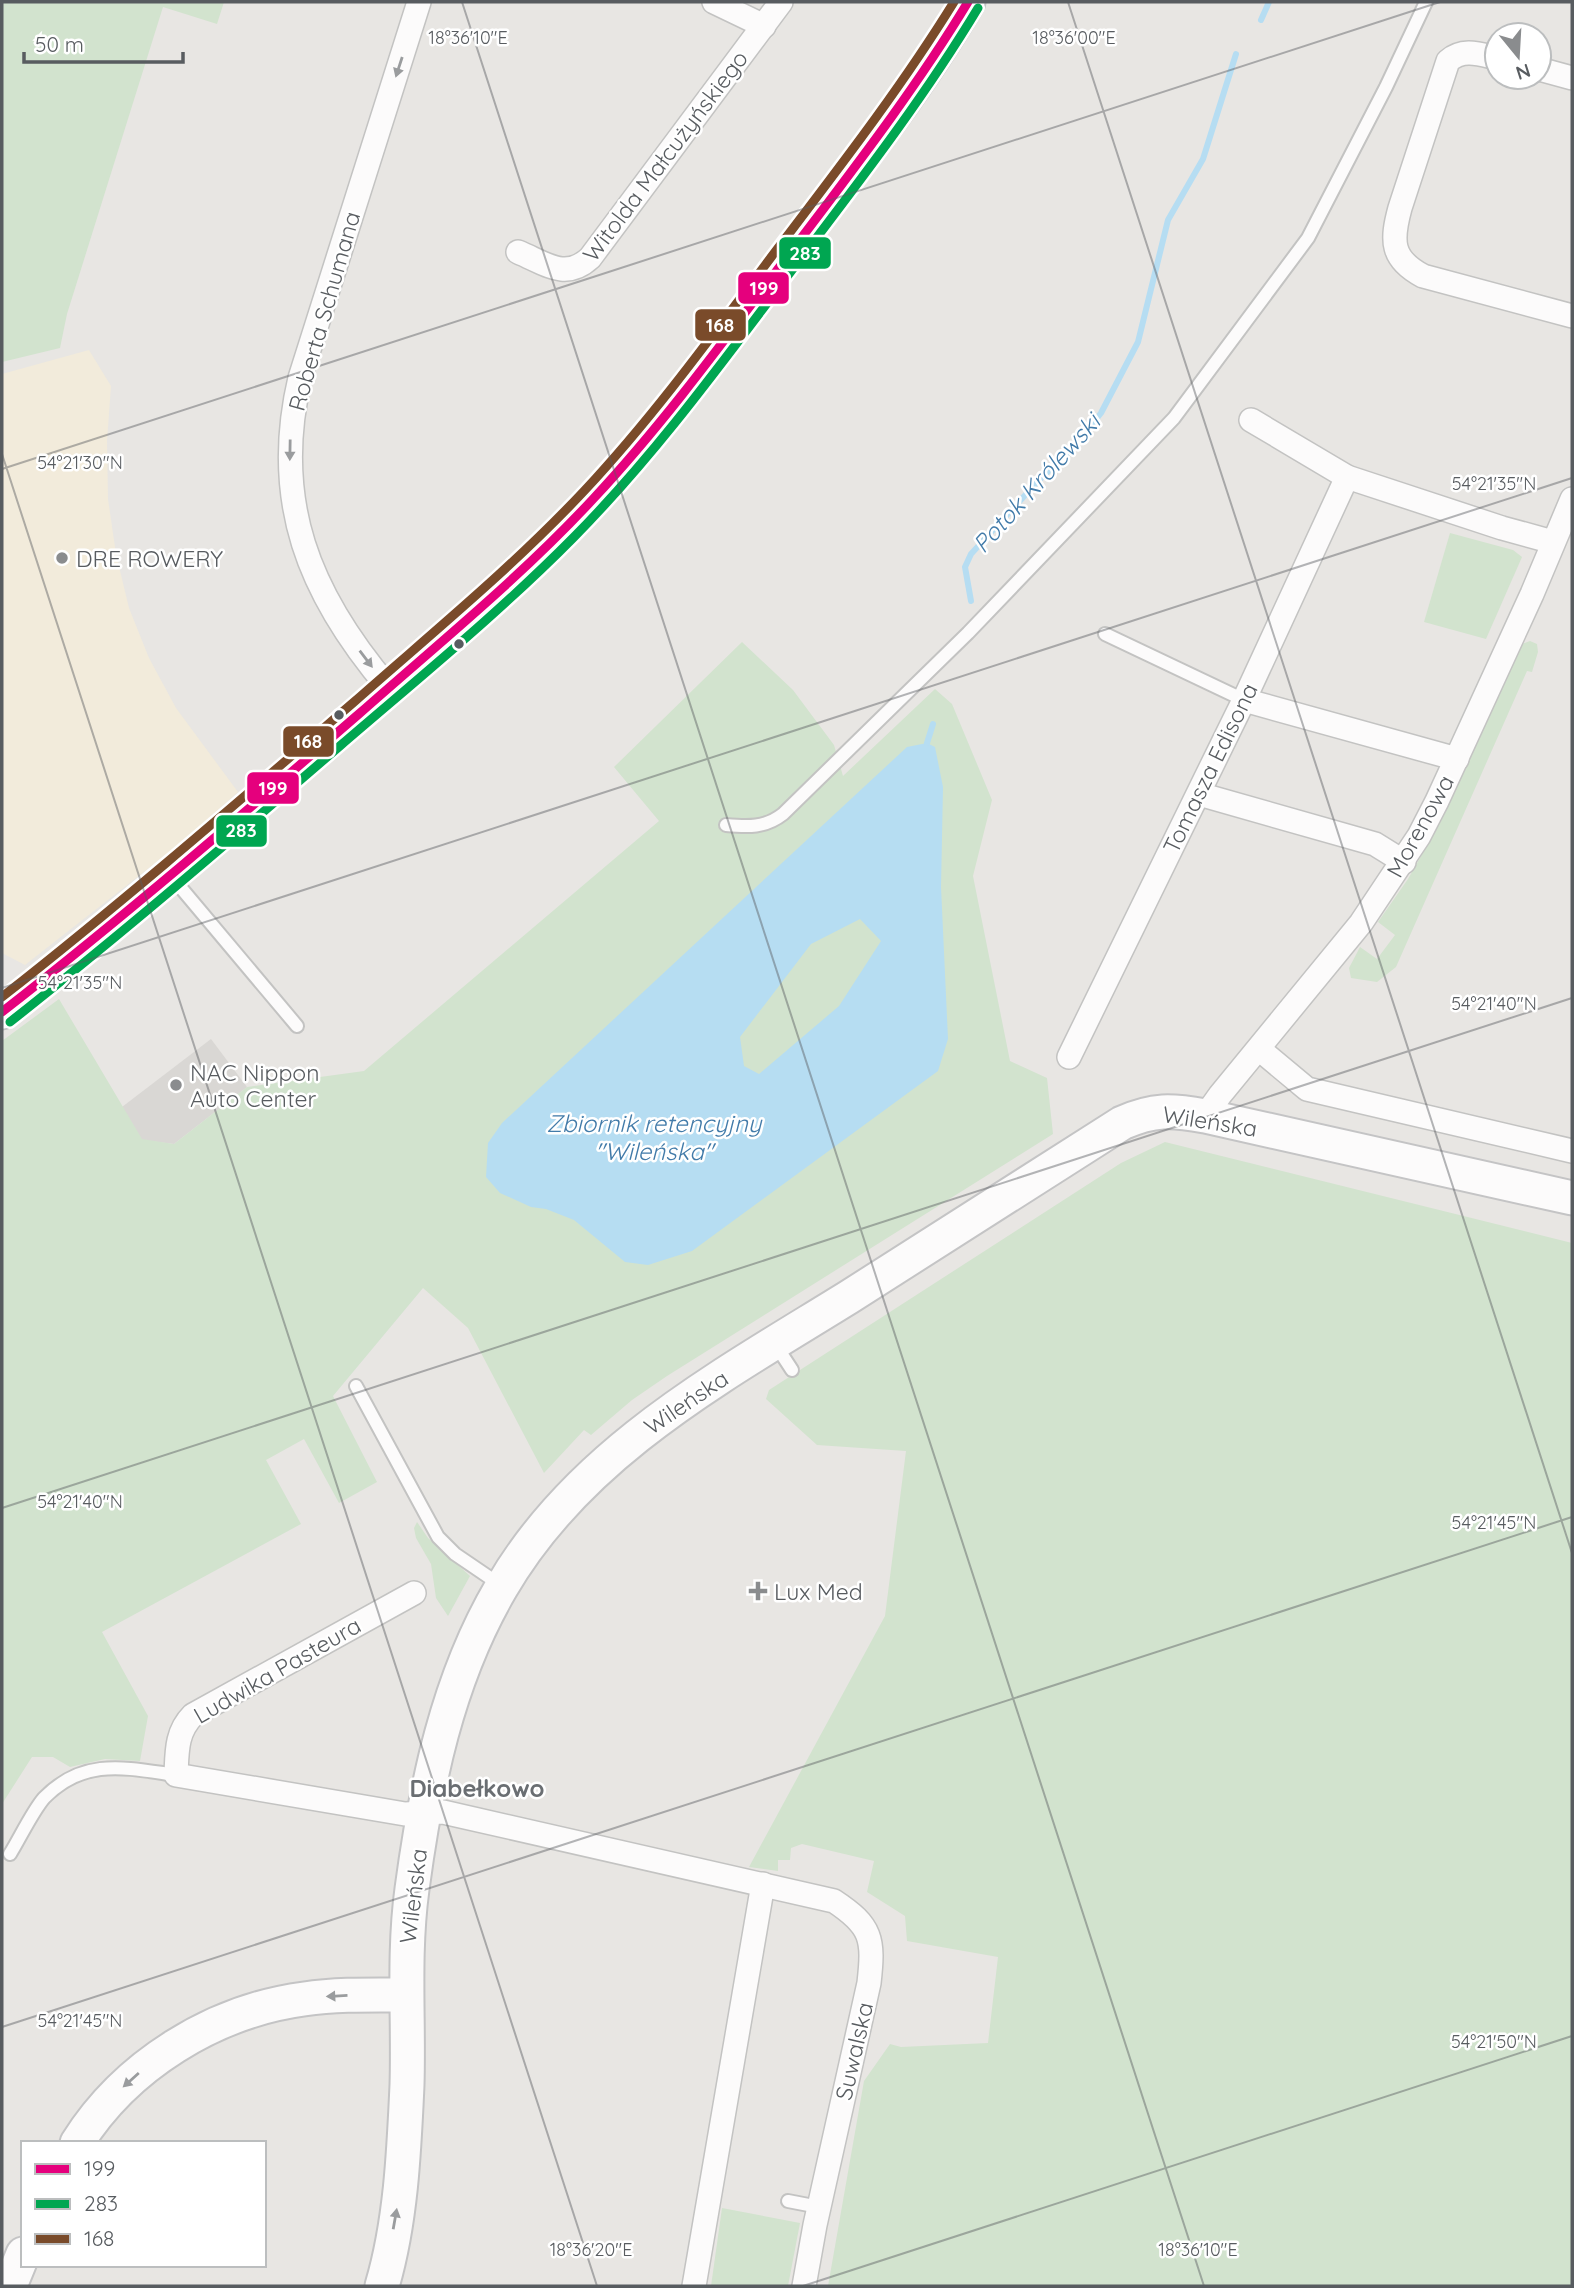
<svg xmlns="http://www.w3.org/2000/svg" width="1574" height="2288" viewBox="0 0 1574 2288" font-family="Quicksand,sans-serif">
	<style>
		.commercial { fill: #f2ebdb }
		.industrial { fill: #d9d7d4 }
		.green { fill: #d2e3ce }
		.water { fill: #b6ddf2; fill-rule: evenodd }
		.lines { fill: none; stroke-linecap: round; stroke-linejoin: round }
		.stream { stroke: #b6ddf2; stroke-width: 6 }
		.lane-casing { stroke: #c3c3c2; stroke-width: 16 }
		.street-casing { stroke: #c3c3c2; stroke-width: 26 }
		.secondary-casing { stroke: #c4c4c5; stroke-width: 37 }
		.lane { stroke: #fcfbfb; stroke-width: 12 }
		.street { stroke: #fcfbfb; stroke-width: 23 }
		.secondary { stroke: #fcfbfb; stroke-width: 33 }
		.bus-1-casing { stroke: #fff; stroke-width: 14 }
		.bus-2-casing { stroke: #fff; stroke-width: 14 }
		.bus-3-casing { stroke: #fff; stroke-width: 14 }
		.bus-1 { stroke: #e5007d; stroke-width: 9 }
		.bus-2 { stroke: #00a651; stroke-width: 9 }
		.bus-3 { stroke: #7a4b2a; stroke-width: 9 }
		.oneway { fill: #9a9c9e }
		.ticks { fill: none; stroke: #585c60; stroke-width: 2; stroke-opacity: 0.45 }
		.poi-dot { fill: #8a8c8e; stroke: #fff; stroke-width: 2.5 }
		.bus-dot { fill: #585c60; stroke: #fff; stroke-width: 2.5 }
		.labels { text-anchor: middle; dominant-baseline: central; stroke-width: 5; stroke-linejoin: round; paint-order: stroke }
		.street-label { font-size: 23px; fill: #585c60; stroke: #fff }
		.poi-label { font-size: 23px; fill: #585c60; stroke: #fff; text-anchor: start }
		.water-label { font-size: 24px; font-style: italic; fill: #427ba9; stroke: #fff }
		.neighbourhood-label { font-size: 24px; font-weight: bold; fill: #6a6e72; stroke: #fff }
		.ticks-label { font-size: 18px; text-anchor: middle; fill: #585c60; stroke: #fff; stroke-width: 5; stroke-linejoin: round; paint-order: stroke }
		.line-badge { stroke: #fff; stroke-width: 2.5 }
		.badge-label { font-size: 19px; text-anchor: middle; font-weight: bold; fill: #fff }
	</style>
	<rect width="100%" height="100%" fill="#e8e6e3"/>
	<polygon class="commercial" points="89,350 111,386 107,441 108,499 116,554 129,608 149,658 176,708 238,792 182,842 25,965 2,953 2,374"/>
	<polygon class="industrial" points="211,1039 247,1087 174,1144 142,1140 122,1107"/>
	<g class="green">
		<polygon points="2,2 224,2 217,24 163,7 67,314 60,348 2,362"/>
		<polygon points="1450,533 1513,550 1522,557 1486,639 1424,622"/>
		<polygon points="1530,641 1537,644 1538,652 1532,672 1527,671 1396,967 1377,982 1351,978 1349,968 1360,947 1377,959 1395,935 1378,922 1408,879 1441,821 1522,644"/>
		<polygon points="742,642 793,690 834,745 843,776 935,689 952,704 992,800 973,876 1010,1061 1047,1078 1053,1134 667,1376 632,1400 591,1435 584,1430 544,1473 468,1328 423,1288 333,1396 377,1482 339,1503 304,1439 266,1460 301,1524 102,1632 148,1716 140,1761 105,1759 70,1767 53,1757 32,1757 2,1804 2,1041 59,999 142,1139 174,1144 247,1087 364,1071 659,821 614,767"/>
		<polygon points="1165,1142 1572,1243 1572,2286 828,2286 864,2081 890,2044 901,2047 988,2043 998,1957 907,1941 905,1916 867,1892 874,1861 802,1844 791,1848 790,1860 778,1860 778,1871 749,1867 885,1616 906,1451 817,1445 766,1399 769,1390 1121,1163"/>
		<polygon points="417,1522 428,1538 470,1576 448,1616 436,1598 431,1564 416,1538 414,1528"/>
		<polygon points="722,2208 800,2223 788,2286 711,2286"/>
	</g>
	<path class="water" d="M927 743 935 747 943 787 941 887 948 1039 938 1071 692 1251 648 1265 625 1262 574 1220 546 1209 531 1207 500 1193 486 1177 488 1143 502 1123 907 747ZM860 919 881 941 839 1006 759 1074 744 1066 740 1037 811 944Z"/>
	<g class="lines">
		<g class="stream">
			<polyline points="1261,20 1269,2"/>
			<polyline points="971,601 965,567 971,554 1040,479 1075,446 1101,413 1138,342 1168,220 1203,159 1236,54"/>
			<polyline points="927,743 933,724"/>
		</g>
		<defs>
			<g id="lane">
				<polyline points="1105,634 1244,700"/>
				<path d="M726 825C748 827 765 828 783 814L968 633 1174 418 1308 238 1386 87 1426 2"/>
				<polyline points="171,876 297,1026"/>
				<polyline points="775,1344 792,1370"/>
				<polyline points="356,1386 438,1537 455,1554 502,1586"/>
				<path d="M10 1854C20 1838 32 1812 44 1798 84 1757 126 1768 176 1775"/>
				<polyline points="788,2201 819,2207"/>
			</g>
			<g id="street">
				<polyline points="714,2 764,26"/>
				<path d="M1497 58C1479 54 1463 48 1448 61L1400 208C1391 241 1391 259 1423 276L1572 316"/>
				<polyline points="1539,69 1572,78"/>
				<path d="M518 252C545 263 565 281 590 258L781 2"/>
				<polyline points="1251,420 1347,477 1502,528 1553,542"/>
				<path d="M388 687C309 594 271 501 300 378L419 2"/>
				<polyline points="1244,700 1457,759"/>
				<polyline points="1199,794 1375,844 1404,862"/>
				<polyline points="1259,1049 1307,1089 1572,1151"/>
				<polyline points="1069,1057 1244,700 1347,477"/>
				<polyline points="1205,1116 1220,1095 1361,923 1419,836 1437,801 1532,594 1572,499"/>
				<path d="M414 1593 193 1715C176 1732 177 1752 176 1775L405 1814 443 1812 834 1901C872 1926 874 1939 869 1983L815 2225 804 2286"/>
				<polyline points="694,2286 763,1884"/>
			</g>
			<g id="secondary">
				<path d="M2 1012C122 920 235 820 349 722 432 649 519 579 594 498 669 417 734 326 801 238 860 161 919 85 968 2"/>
				<path d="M77 2143C126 2065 214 2011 304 1999 338 1994 372 1995 406 1995"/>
				<polyline points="10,2286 23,2254"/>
				<path d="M382 2286C401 2222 404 2151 407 2085 409 2020 403 1955 412 1889 426 1785 447 1680 501 1588 579 1453 720 1377 849 1297 940 1239 1031 1181 1122 1123 1154 1109 1171 1110 1205 1116L1572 1198"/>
			</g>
		</defs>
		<use href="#lane" class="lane-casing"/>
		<use href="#street" class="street-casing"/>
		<use href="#secondary" class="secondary-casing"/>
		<use href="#lane" class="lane"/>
		<use href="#street" class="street"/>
		<use href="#secondary" class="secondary"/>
		<defs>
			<path id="bus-1" d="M2 1012C125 916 242 815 360 713 439 643 522 576 594 498 663 424 723 342 784 261 848 176 913 93 968 2"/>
			<path id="bus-2" d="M10 1022C123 933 232 839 341 745 420 677 501 611 574 537 654 456 721 364 789 274 855 187 922 101 978 8"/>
			<path id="bus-3" d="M2 997C123 902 238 802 354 702 432 633 513 567 585 490 653 417 712 336 772 256 835 173 899 91 954 2"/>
		</defs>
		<use href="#bus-1" class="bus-1-casing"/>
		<use href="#bus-2" class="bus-2-casing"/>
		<use href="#bus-3" class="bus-3-casing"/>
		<use href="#bus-1" class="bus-1"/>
		<use href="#bus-2" class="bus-2"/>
		<use href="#bus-3" class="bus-3"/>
	</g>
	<defs><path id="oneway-solid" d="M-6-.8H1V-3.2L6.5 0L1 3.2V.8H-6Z" transform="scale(1.75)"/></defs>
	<g class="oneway">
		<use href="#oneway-solid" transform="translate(399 67) rotate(108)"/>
		<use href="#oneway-solid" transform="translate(290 450) rotate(91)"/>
		<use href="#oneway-solid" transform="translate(366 659) rotate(53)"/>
		<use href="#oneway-solid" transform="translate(337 1996) rotate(177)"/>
		<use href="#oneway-solid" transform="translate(131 2080) rotate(138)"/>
		<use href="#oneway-solid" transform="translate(395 2219) rotate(-80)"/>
	</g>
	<path class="ticks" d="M462 2 1204 2286M1068 2 1572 1553M2 454 597 2286M2 469 1440 2M2 988 1572 478M2 1508 1572 998M2 2027 1572 1517M803 2286 1572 2036"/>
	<g class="poi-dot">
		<circle cx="62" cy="558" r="7"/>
		<circle cx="176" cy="1085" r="7"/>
		<path d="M754.5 1580.5h7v7h7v7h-7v7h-7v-7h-7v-7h7z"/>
	</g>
	<g class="bus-dot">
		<circle cx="459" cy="644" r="6"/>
		<circle cx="339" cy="715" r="6"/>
	</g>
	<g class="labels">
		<g class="street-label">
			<text transform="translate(665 156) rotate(-53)">Witolda Małcużyńskiego</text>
			<text transform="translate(324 311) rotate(-74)">Roberta Schumana</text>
			<text transform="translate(1210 768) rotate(-64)">Tomasza Edisona</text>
			<text transform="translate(1420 826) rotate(-61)">Morenowa</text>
			<text transform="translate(1210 1121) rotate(9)">Wileńska</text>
			<text transform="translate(686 1402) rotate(-34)">Wileńska</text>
			<text transform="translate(277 1670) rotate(-30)">Ludwika Pasteura</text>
			<text transform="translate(413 1896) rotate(-83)">Wileńska</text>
			<text transform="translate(854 2051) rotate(-77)">Suwalska</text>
		</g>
		<g class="poi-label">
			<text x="76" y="558">DRE ROWERY</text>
			<text x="190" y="1072">NAC Nippon<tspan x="190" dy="26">Auto Center</tspan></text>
			<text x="774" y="1591">Lux Med</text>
		</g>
		<g class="water-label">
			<text transform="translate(1036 483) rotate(-48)">Potok Królewski</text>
			<text x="654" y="1123">Zbiornik retencyjny<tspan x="654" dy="28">"Wileńska"</tspan></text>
		</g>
		<g class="neighbourhood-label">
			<text x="477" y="1788">Diabełkowo</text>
		</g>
	</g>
	<g class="ticks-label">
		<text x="468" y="44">18°36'10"E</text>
		<text x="1074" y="44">18°36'00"E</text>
		<text x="80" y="469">54°21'30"N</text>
		<text x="1494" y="490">54°21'35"N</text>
		<text x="80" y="989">54°21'35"N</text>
		<text x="1494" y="1010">54°21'40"N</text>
		<text x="80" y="1508">54°21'40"N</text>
		<text x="1494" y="1529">54°21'45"N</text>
		<text x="80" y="2027">54°21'45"N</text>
		<text x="1494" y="2048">54°21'50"N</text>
		<text x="591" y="2256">18°36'20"E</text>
		<text x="1198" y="2256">18°36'10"E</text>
	</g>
	<g class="line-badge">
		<rect x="778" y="236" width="54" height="34" rx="7" fill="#00a651"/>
		<rect x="737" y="271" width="53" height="34" rx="7" fill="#e5007d"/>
		<rect x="694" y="308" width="53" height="34" rx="7" fill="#7a4b2a"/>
		<rect x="282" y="725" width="53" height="33" rx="7" fill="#7a4b2a"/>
		<rect x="246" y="771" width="54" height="34" rx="7" fill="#e5007d"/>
		<rect x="215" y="814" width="53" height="34" rx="7" fill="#00a651"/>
	</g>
	<g class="badge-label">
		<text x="805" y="260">283</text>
		<text x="764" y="295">199</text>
		<text x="720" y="332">168</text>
		<text x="308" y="748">168</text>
		<text x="273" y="795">199</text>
		<text x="241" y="837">283</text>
	</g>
	<rect width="1574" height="2288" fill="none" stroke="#585c60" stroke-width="7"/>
	<rect x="21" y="2141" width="245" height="126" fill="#ffffff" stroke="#bcbebf" stroke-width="2"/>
	<rect x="35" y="2164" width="35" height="10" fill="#e5007d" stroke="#bcbebf" stroke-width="2"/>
	<text x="84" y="2176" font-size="21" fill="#585c60">199</text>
	<rect x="35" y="2199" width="35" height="10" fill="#00a651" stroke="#bcbebf" stroke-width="2"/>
	<text x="84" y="2211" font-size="21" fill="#585c60">283</text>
	<rect x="35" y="2234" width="35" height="10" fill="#7a4b2a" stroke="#bcbebf" stroke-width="2"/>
	<text x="84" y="2246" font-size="21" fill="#585c60">168</text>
	<g transform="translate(1518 56) rotate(162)"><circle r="33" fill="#ffffff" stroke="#bcbebf" stroke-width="2"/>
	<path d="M0-5L12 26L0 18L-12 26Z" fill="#8a8c8e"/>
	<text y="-10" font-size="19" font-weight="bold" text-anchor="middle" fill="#585c60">N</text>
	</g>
	<path d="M24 52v10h159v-10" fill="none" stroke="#585c60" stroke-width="3.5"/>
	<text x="35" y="52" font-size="21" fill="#585c60" stroke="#ffffff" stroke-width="5" paint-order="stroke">50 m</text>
</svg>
